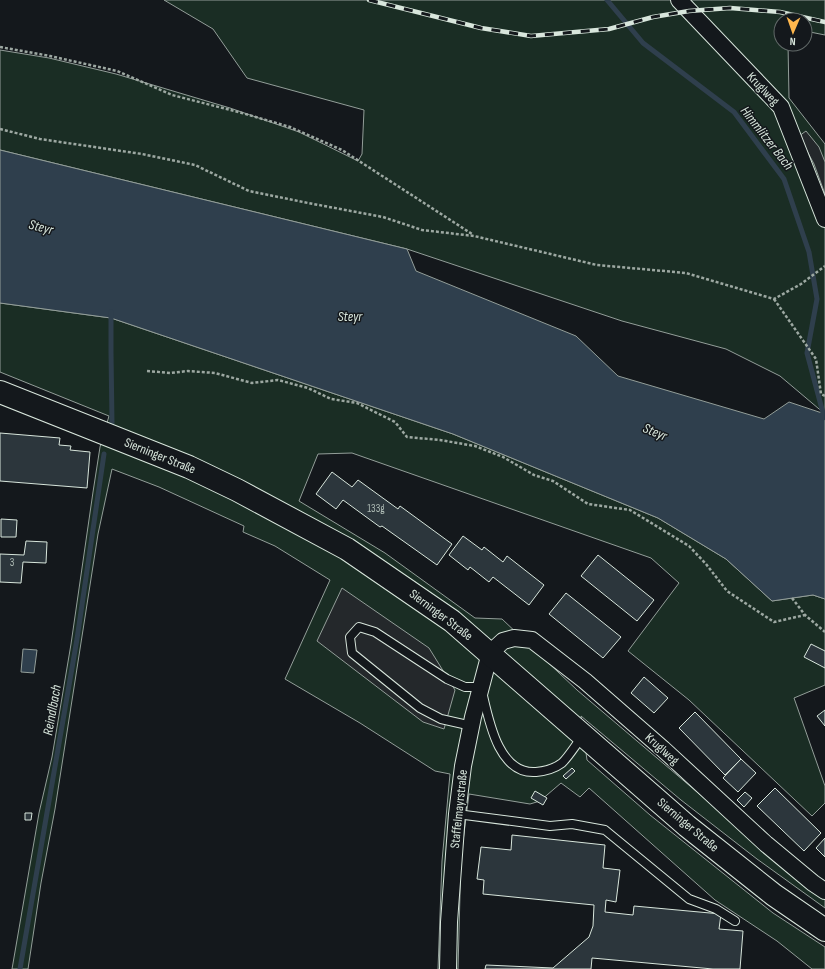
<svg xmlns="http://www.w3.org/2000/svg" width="825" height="969" viewBox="0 0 825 969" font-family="'Sofia Sans Condensed',sans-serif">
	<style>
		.green { fill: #1a2d24; stroke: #939e99 }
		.parking { fill: #24282b; stroke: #939e99 }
		.water { fill: #2f3f4d; stroke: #939e99 }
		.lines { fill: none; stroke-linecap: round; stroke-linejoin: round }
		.stream { stroke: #2f3f4d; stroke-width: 5 }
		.building { fill: #2c363c; stroke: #d8e6dc }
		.service-casing { stroke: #d8e6dc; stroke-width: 10 }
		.minor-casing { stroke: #d8e6dc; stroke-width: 18 }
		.primary-casing { stroke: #d8e6dc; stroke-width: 24 }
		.path { stroke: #9da8a2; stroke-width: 2.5; stroke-dasharray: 3 2; stroke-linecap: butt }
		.service { stroke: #14181c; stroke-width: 8 }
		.minor { stroke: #14181c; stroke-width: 16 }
		.primary { stroke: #14181c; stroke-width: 22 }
		.rail-casing { stroke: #d8e6dc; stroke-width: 4.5 }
		.rail { stroke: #14181c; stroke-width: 3; stroke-dasharray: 9; stroke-linecap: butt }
		.labels { text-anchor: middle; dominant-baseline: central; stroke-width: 3; stroke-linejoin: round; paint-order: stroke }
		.number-label { font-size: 11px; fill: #adbab4 }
		.street-label { font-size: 13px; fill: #d8e6dc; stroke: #14181c }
		.water-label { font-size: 14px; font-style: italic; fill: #d8e6dc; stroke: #14181c }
	</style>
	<rect width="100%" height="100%" fill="#14181c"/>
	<g class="green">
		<polygon points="164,0 825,0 825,35 805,31 805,20 781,20 781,44 788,44 789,98 825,144 825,414 780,376 726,349 622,321 407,249 0,150 0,50 49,58 116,74 230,108 299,132 358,161 362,154 364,110 247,78 213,29"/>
		<polygon points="0,303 111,318 453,434 658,518 726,559 772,601 813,595 825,599 825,685 794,698 825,786 825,803 812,816 689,700 628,651 679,583 651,558 352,453 318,454 299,501 385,553 475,618 502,619 577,690 777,860 825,896 825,908 757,859 681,800 581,716 587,760 650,815 773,913 825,947 825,969 812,969 777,941 715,900 589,788 580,797 561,783 540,801 530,804 469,794 461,857 458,969 438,969 442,861 450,774 435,771 360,723 285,679 330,580 275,546 243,532 244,526 159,487 112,469 98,534 55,809 41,883 28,969 12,969 39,813 52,757 71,644 93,492 100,447 109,416 0,372"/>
	</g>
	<g class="parking">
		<polygon points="806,131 819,147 825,162 825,194 814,164 799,136"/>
		<polygon points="342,588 429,648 455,690 444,729 423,722 317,641"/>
	</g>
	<g class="water">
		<polygon points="0,150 407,249 416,271 576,336 618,376 764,419 789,402 825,414 825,599 813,595 772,601 726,559 658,518 453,434 111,318 0,303"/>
		<polygon points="23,649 37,650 34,673 21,672"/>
	</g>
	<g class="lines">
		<g class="stream">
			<polyline points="607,0 643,43 734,112 784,179 809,252 817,299 807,353 823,413 823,418"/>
			<polyline points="111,312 111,352 112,423"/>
			<polyline points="20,969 77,639 104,454"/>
		</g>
	</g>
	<g class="building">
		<polygon points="0,433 60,438 59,445 71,446 70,450 90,452 87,488 0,481"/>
		<polygon points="332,472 352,487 358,480 398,509 400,506 452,544 437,565 382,526 380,527 343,500 336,509 316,494"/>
		<polygon points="1,519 17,520 16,537 1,537"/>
		<polygon points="463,536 482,550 484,547 503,562 507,556 544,585 529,605 493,577 489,582 470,567 468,570 449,555"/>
		<polygon points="26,541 47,542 46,563 23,562 21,583 0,582 0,554 24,555"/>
		<polygon points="598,555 654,600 637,621 581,576"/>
		<polygon points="566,593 621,637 603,658 549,614"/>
		<polygon points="811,644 825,651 825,668 804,657"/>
		<polygon points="644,677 668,698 654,713 631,693"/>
		<polygon points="825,710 825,726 817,716"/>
		<polygon points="695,712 741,759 725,775 679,728"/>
		<polygon points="741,759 756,773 738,792 723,778"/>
		<polygon points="572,768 575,771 566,779 563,776"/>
		<polygon points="775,788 821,833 804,851 757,806"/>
		<polygon points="535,791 547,798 543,805 531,798"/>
		<polygon points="745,792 752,798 744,807 737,800"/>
		<polygon points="25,813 32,813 31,820 25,820"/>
		<polygon points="512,835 605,845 603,868 620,870 616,902 606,900 605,912 633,915 634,906 721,914 719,929 743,931 740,969 713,969 592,958 591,969 485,969 486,965 553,968 589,937 593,926 594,905 483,894 484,880 477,879 481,847 511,850"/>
		<polygon points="825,838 825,857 816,848"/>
	</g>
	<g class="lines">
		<defs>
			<g id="service">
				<path d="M472 726 441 719 420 708 352 653 350 637 359 627 375 632 447 679 465 687H481C488 716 497 775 536 772 546 771 554 769 562 763 570 755 576 744 583 736"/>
				<polyline points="457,814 550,826 572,824 605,830 689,899 716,909 735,921"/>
			</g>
			<g id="minor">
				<polyline points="679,0 781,107 825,219"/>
				<polyline points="448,969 449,922 457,814 463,766 473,717 490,653 503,641 514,638 532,640 585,681 663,749 766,844 813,883 825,891"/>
			</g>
			<polyline id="primary" points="0,392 189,467 237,490 347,549 452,621 687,826 774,895 825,930"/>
		</defs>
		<use href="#service" class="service-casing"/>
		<use href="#minor" class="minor-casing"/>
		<use href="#primary" class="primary-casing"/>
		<g class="path">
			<polyline points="0,47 50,56 117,71 172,95 242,113 290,127 342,150 472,234"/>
			<polyline points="0,129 40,139 142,154 195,165 249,191 308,203 383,217 422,230 474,236 597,265 686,273 774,299 801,284 825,266"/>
			<polyline points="774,299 816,359 821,394 825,396"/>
			<polyline points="147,371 170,373 188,371 215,373 252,383 278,380 308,388 331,399 357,403 395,422 407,437 440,440 475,446 503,457 534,475 553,481 588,504 630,510 689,546 706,564 727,591 774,622 805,615"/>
			<polyline points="792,598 805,615 825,632"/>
		</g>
		<use href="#service" class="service"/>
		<use href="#minor" class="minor"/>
		<use href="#primary" class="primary"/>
		<defs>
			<polyline id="rail" points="369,0 481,28 531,36 609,29 653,17 689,11 730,8 780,12 825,22"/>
		</defs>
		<use href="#rail" class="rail-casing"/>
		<use href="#rail" class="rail"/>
	</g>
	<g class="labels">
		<g class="number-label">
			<text x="376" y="508">133g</text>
			<text x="12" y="562">3</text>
		</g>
		<g class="street-label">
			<text transform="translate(763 89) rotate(46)">Kruglweg</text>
			<text transform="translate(160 456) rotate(22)">Sierninger Straße</text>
			<text transform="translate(441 615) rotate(37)">Sierninger Straße</text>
			<text transform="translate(662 749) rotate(42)">Kruglweg</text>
			<text transform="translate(459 809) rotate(-84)">Staffelmayrstraße</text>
			<text transform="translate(688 825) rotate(40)">Sierninger Straße</text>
		</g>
		<g class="water-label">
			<text transform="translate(767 138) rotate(52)">Himmlitzer Bach</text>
			<text transform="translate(41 227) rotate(15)">Steyr</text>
			<text x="350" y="316">Steyr</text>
			<text transform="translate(655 432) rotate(22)">Steyr</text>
			<text transform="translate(52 710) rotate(-80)">Reindlbach</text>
		</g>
	</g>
	<g transform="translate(793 32) rotate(182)"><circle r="19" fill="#14181c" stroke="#626a69"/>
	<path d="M0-3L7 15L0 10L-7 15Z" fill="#ffb74d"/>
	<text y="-6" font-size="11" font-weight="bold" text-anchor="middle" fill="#d8e6dc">N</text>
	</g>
</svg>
